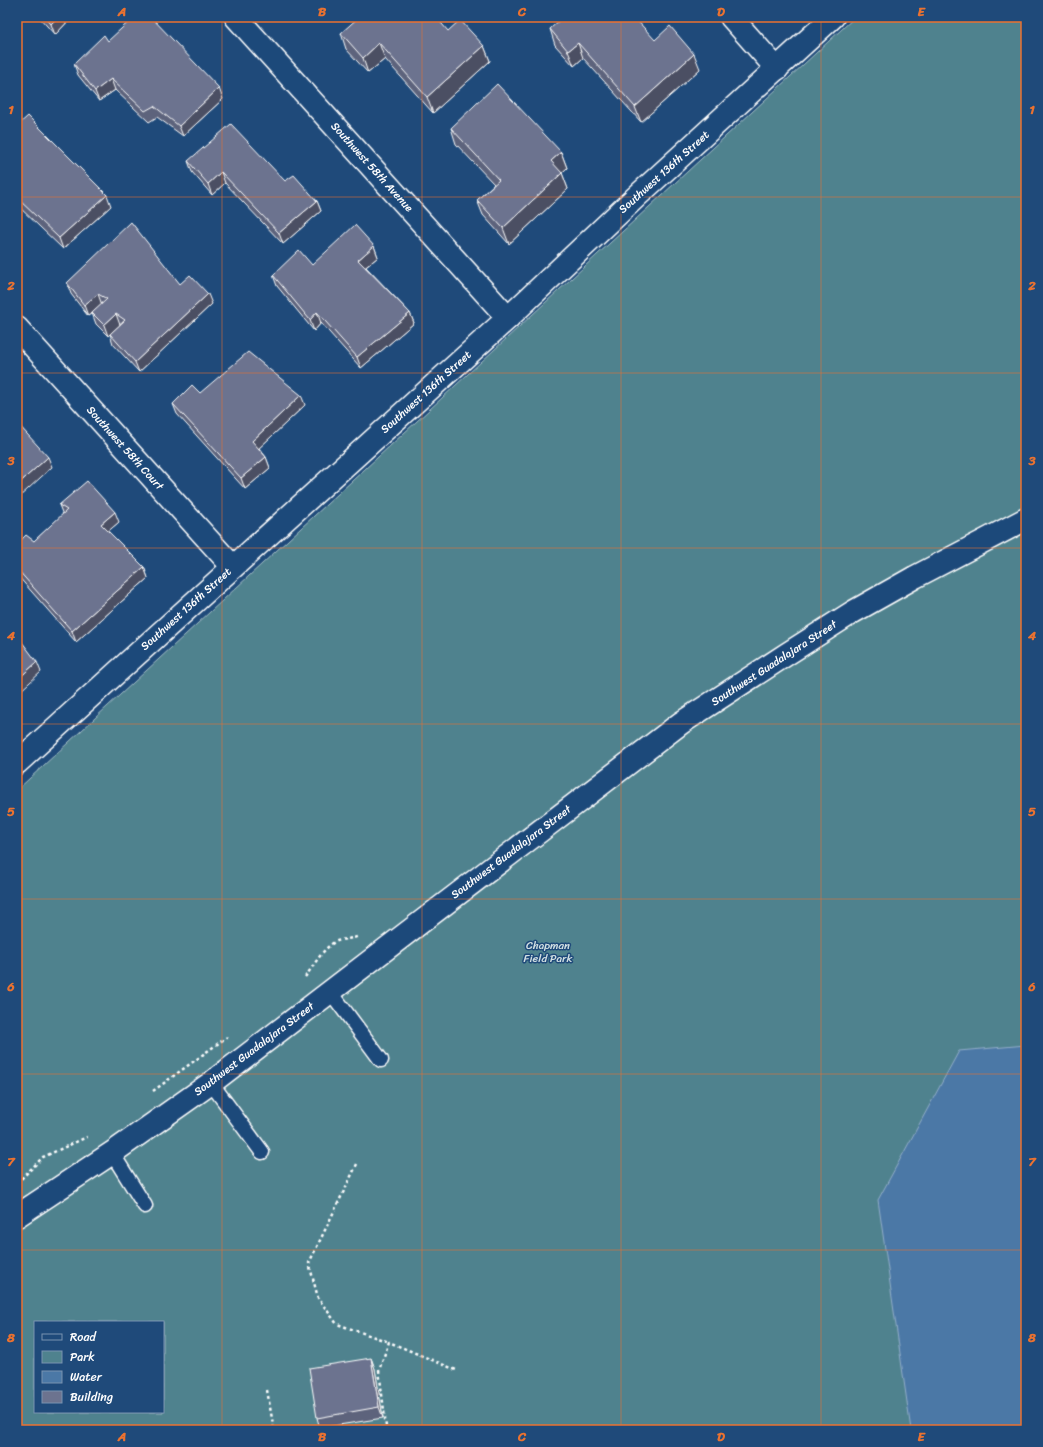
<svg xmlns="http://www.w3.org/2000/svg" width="1043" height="1447" viewBox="0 0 1043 1447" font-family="Sriracha,sans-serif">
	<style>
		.green { fill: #4f828e; stroke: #a7c0c6; fill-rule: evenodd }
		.water { fill: #4b78a6; stroke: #93aeca }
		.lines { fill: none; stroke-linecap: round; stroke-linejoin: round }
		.lane-casing { stroke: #fff; stroke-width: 17 }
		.street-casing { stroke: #fff; stroke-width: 25 }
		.path { stroke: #fff; stroke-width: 2.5; stroke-dasharray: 3 3; stroke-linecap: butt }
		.lane { stroke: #1f4a7a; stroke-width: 14 }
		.street { stroke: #1f4a7a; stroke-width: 22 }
		.wall { fill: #5d637b; stroke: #fff }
		.shaded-wall { fill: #4c5064; stroke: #fff }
		.building { fill: #6c738f; stroke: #fff }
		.grid { fill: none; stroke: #eb7230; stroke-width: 1; stroke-opacity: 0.55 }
		.labels { text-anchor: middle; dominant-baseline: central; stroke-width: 3; stroke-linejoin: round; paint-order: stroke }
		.street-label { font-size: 11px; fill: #fff; stroke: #1f4a7a }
		.park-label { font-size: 11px; fill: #d3e0e3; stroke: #1f4a7a }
		.neatline { fill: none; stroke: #eb7230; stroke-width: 1.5 }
		.grid-label { font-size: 13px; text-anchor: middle; font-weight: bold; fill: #eb7230 }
	</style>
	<rect width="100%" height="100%" fill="#1f4a7a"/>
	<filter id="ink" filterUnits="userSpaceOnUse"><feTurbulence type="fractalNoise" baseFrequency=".025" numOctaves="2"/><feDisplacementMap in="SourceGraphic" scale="8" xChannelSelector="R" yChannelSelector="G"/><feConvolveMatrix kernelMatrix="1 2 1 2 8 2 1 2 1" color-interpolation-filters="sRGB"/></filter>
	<g filter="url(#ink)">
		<path class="green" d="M855 17H1026V1430H17V790ZM35 1322H163V1412H35Z"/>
		<polygon class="water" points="1026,1045 1026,1430 911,1430 878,1200 959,1051"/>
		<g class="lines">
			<defs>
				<g id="lane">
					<polyline points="330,991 381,1060"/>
					<polyline points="211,1083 262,1152"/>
					<polyline points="112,1153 145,1206"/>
				</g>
				<g id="street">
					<polyline points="236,17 508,318"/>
					<polyline points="731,17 777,69"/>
					<polyline points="17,328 233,567"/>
					<polyline points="17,763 508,318 636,197 833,17"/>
					<polyline points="17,1216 112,1153 211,1083 681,723 787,654 853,612 915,577 1026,519"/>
				</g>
			</defs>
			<use href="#lane" class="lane-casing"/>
			<use href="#street" class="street-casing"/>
			<g class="path">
				<path d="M305 977C314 966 323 947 337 941 344 939 352 939 359 936"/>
				<polyline points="153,1091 227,1037"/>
				<polyline points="357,1164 309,1263 318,1298 337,1324 389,1342"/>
				<polyline points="17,1183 43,1157 87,1137"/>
				<polyline points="267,1390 274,1430"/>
				<polyline points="375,1430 386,1427 379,1370 389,1342 456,1370"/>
			</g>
			<use href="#lane" class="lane"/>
			<use href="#street" class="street"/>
		</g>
		<g class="wall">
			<polygon points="39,17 72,17 55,35"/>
			<polygon points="550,29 655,40 700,69 641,122 583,58 574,66 555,45"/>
			<polygon points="448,31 484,46 490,61 433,113 385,59 368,73 346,49 341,33"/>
			<polygon points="108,41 223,99 183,136 157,117 149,122 115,90 99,101 78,75 74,64"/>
			<polygon points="17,126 111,206 63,249 17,205"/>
			<polygon points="451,128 561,152 567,168 562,173 568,189 509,244 483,215 477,200 494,184 456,144"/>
			<polygon points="188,161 285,181 317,201 321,211 283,244 225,183 212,195 192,172"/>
			<polygon points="374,246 378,257 366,267 410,313 414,323 361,368 321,323 314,331 277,286 273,275 312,265"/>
			<polygon points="67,283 180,284 212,304 139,372 113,344 110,334 108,336 96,324 92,313 96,310 88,316 71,294"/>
			<polygon points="200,393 305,405 259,448 266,457 270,468 245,489 177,414 173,404"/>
			<polygon points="59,505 119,522 108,531 144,567 148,578 76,642 17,575 17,544 34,541 63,515"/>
			<polygon points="371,1358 375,1369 383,1418 320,1428 317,1418"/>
		</g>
		<g class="shaded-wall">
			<polygon points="58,17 72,17 55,35 51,24"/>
			<polygon points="379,43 385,59 368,73 363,58"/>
			<polygon points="578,43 583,58 574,66 568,51"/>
			<polygon points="484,46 490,61 433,113 427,97"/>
			<polygon points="694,54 700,69 641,122 635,107"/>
			<polygon points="111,79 115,90 99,101 95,91"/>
			<polygon points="219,88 223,99 183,136 179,126"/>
			<polygon points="561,152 567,168 557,177 551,161"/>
			<polygon points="221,172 225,183 212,195 208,184"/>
			<polygon points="562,173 568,189 509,244 503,228"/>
			<polygon points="107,195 111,206 63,249 59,238"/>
			<polygon points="317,201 321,211 283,244 279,233"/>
			<polygon points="374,246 378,257 362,270 358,260"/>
			<polygon points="98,294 102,305 88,316 84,305"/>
			<polygon points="208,294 212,304 139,372 135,362"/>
			<polygon points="317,312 321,323 314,331 310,320"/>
			<polygon points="410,313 414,323 361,368 357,357"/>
			<polygon points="116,314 120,325 108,336 104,325"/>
			<polygon points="301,395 305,405 256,451 252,441"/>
			<polygon points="48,457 52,467 17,499 17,485"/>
			<polygon points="266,457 270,468 245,489 241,478"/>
			<polygon points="115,512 119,522 105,534 101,524"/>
			<polygon points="144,567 148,578 76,642 72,631"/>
			<polygon points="37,662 41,672 17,694 17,680"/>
			<polygon points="371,1358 375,1369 383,1418 379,1407"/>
		</g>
		<g class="building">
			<polygon points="45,17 58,17 51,24"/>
			<polygon points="134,17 151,17 219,88 179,126 154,106 145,111 111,79 95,91 74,64 104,35 108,41"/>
			<polygon points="359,17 436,17 448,31 460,20 484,46 427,97 379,43 363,58 341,33"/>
			<polygon points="563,17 634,17 655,40 670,26 694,54 635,107 578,43 568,51 550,29"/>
			<polygon points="497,84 561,152 551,161 562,173 503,228 477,200 499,180 451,128"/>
			<polygon points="28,116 107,195 59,238 17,198 17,126"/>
			<polygon points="231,124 285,181 294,175 317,201 279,233 221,172 208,184 188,161"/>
			<polygon points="131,222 180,284 190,275 208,294 135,362 110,334 125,320 116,314 104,325 92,313 107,299 98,294 84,305 67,283"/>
			<polygon points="355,225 374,246 358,260 410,313 357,357 317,312 310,320 273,275 299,250 312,265"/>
			<polygon points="248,352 301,395 252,441 266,457 241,478 173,404 192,385 200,393"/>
			<polygon points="17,423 48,457 17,485"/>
			<polygon points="87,481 115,512 101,524 144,567 72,631 17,569 17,544 26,535 34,541 67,510 59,505"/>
			<polygon points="19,638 37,662 17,680 17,640"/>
			<polygon points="371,1358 379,1407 317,1418 309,1368"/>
		</g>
	</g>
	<path class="grid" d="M222 17V1430M422 17V1430M621 17V1430M821 17V1430M17 197H1026M17 373H1026M17 548H1026M17 724H1026M17 899H1026M17 1074H1026M17 1250H1026"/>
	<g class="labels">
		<g class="street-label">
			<text transform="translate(372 167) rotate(48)">Southwest 58th Avenue</text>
			<text transform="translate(664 172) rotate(-42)">Southwest 136th Street</text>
			<text transform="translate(426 392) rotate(-42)">Southwest 136th Street</text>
			<text transform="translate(125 448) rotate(48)">Southwest 58th Court</text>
			<text transform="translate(186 609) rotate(-42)">Southwest 136th Street</text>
			<text transform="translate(774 663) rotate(-33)">Southwest Guadalajara Street</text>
			<text transform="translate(511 852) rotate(-37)">Southwest Guadalajara Street</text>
			<text transform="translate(254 1049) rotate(-37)">Southwest Guadalajara Street</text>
		</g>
		<g class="park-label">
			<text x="548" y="945">Chapman<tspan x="548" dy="13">Field Park</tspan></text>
		</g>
	</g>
	<rect width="1043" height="1447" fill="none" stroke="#1f4a7a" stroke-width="44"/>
	<rect x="34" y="1321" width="130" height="92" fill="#1f4a7a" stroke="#7992af"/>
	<rect x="42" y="1334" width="20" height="6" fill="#1f4a7a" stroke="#7992af"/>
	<text x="70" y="1341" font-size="12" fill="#ffffff">Road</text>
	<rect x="42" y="1351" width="20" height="12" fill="#4f828e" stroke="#7992af"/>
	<text x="70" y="1361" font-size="12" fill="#ffffff">Park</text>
	<rect x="42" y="1371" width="20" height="12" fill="#4b78a6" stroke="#7992af"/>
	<text x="70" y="1381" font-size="12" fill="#ffffff">Water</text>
	<rect x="42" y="1391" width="20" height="12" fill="#6c738f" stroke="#7992af"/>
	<text x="70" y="1401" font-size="12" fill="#ffffff">Building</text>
	<rect x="22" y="22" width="999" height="1403" class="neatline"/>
	<g class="grid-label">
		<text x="122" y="16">A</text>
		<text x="322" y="16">B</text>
		<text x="522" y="16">C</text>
		<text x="721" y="16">D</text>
		<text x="921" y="16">E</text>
		<text x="11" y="114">1</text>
		<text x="1032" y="114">1</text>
		<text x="11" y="290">2</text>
		<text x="1032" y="290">2</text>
		<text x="11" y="465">3</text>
		<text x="1032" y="465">3</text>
		<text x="11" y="640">4</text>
		<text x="1032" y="640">4</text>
		<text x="11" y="816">5</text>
		<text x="1032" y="816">5</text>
		<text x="11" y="991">6</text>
		<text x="1032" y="991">6</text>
		<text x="11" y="1166">7</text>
		<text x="1032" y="1166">7</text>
		<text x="11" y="1342">8</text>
		<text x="1032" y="1342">8</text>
		<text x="122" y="1441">A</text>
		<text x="322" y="1441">B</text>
		<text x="522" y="1441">C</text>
		<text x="721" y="1441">D</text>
		<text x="921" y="1441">E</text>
	</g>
</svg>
